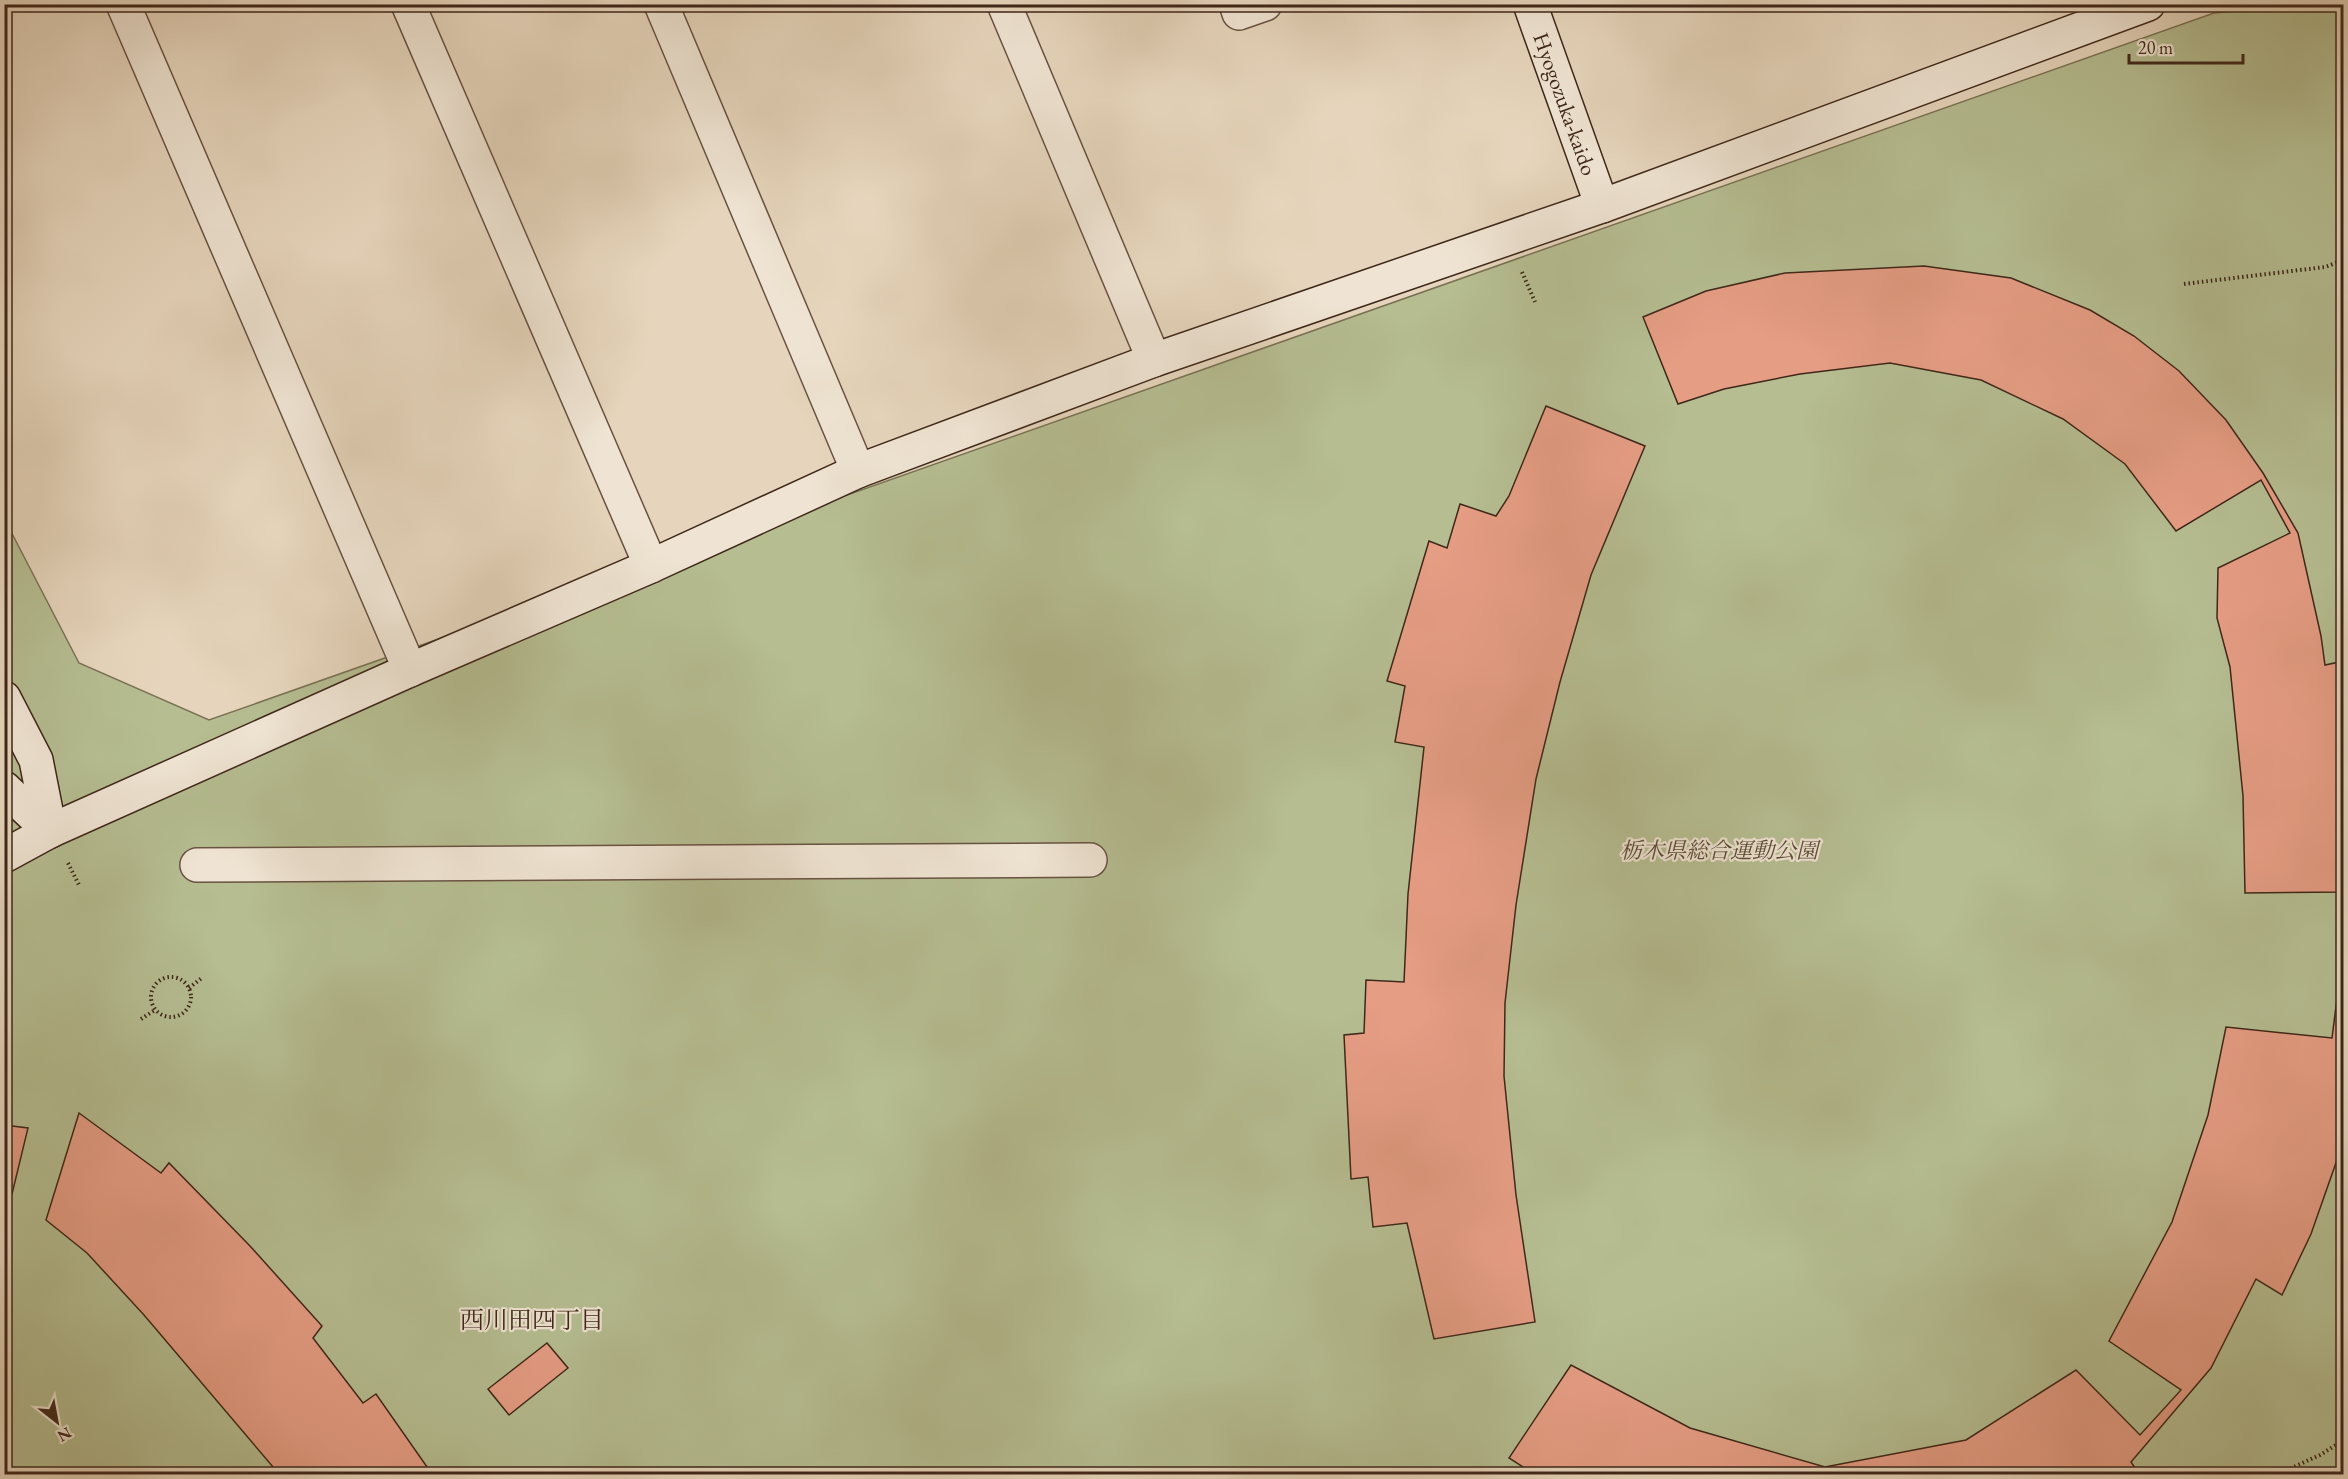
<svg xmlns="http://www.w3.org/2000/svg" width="2348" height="1479" viewBox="0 0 2348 1479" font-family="'EB Garamond','Noto Serif JP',serif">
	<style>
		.green { fill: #b5bd91; stroke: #7a7256; stroke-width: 1.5 }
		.building { fill: #e59d84; stroke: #3f271a; stroke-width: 1.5 }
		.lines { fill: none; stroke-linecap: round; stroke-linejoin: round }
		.street-casing { stroke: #695242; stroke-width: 36 }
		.secondary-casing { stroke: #3f271a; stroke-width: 36 }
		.path { stroke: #3f271a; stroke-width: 4; stroke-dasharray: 1.5 3; stroke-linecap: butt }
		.street { stroke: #efe4d3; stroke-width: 33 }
		.secondary { stroke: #efe4d3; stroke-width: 33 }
		.labels { text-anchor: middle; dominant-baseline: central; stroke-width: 4.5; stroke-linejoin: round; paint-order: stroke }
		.street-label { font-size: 22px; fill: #3f271a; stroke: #efe4d3 }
		.park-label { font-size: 22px; font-style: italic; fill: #5c4c38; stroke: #efe4d3 }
		.neighbourhood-label { font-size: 24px; fill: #3f271a; stroke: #efe4d3 }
	</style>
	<rect width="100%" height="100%" fill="#e6d5bc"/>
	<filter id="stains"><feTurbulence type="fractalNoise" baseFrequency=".00333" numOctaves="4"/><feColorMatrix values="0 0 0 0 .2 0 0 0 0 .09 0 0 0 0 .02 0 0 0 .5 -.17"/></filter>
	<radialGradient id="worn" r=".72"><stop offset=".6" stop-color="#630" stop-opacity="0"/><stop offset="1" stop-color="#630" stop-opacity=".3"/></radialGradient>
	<polygon class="green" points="2301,5 2343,5 2343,1474 5,1474 5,520 79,663 209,720 2214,13"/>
	<g class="building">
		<polygon points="1924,266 2011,278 2090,310 2134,336 2179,371 2226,420 2263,473 2298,533 2321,636 2325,665 2344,661 2344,892 2245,893 2243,796 2230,667 2217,618 2218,568 2290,533 2261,480 2176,531 2125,464 2063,419 1981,380 1890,363 1800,374 1724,389 1678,404 1643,317 1706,291 1785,273"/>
		<polygon points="1546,406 1645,446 1591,575 1560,682 1536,779 1516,905 1505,1003 1504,1076 1516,1195 1535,1322 1434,1339 1407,1223 1373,1227 1368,1177 1351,1179 1344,1035 1364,1033 1366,980 1404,982 1408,894 1424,747 1395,742 1405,686 1387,681 1429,541 1447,548 1460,504 1496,516 1509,496"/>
		<polygon points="2344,943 2344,1140 2311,1234 2282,1295 2256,1279 2211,1368 2131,1462 2139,1474 1534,1474 1509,1458 1571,1365 1690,1428 1825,1467 1966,1440 2076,1370 2140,1435 2181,1390 2109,1341 2172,1222 2208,1115 2226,1027 2332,1038"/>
		<polygon points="79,1113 161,1173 169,1163 250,1246 322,1326 313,1338 363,1403 376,1394 432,1474 279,1474 144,1315 87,1253 46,1220"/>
		<polygon points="4,1125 28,1128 12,1194 4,1194"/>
		<polygon points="547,1343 568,1368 509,1415 488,1389"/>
	</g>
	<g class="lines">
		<defs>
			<g id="street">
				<polyline points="123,4 410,670"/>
				<polyline points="408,4 651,566"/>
				<polyline points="661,4 858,471"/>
				<polyline points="1004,4 1154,360"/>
				<polyline points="1236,4 1239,13 1265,4"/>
				<polyline points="197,865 1090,860"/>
			</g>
			<g id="secondary">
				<path id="s1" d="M1530 4 1602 206"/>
				<polyline points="4,698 36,760 50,831"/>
				<polyline points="4,788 50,831"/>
				<polyline points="4,856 50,831 410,670 651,566 858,471 1154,360 1602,206 2148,4"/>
			</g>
		</defs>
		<use href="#street" class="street-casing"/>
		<use href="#secondary" class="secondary-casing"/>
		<g class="path">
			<polyline points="2338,4 2344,13"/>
			<polyline points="1522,272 1535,302"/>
			<polyline points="2184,284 2325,267 2344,260"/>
			<polyline points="68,863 80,887"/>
			<circle cx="171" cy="997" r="20"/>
			<polyline points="189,988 203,977"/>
			<polyline points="141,1019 155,1010"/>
			<polyline points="2278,1474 2320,1455 2344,1440"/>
		</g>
		<use href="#street" class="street"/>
		<use href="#secondary" class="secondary"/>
	</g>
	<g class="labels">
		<g class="street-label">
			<text stroke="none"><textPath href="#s1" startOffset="106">Hyogozuka-kaido</textPath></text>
		</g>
		<g class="park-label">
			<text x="1719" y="850">栃木県総合運動公園</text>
		</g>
		<g class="neighbourhood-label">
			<text x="532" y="1319">西川田四丁目</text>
		</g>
	</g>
	<rect width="2348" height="1479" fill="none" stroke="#e6d5bc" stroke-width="24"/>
	<rect x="6" y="6" width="2336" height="1467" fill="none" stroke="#3f271a" stroke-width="3"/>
	<rect x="12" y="12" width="2324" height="1455" fill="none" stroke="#3f271a" stroke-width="1.5"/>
	<g transform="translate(57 1422) rotate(149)" stroke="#efe4d3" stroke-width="4.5" paint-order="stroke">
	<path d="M0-4.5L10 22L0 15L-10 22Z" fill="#3f271a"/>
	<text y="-9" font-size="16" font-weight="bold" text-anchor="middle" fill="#3f271a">N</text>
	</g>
	<path d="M2129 54v9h114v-9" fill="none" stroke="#3f271a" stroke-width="3"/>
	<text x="2138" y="54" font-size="18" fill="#3f271a" stroke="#efe4d3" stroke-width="4.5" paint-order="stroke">20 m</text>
	<rect width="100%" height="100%" filter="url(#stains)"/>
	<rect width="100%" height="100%" fill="url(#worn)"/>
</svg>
